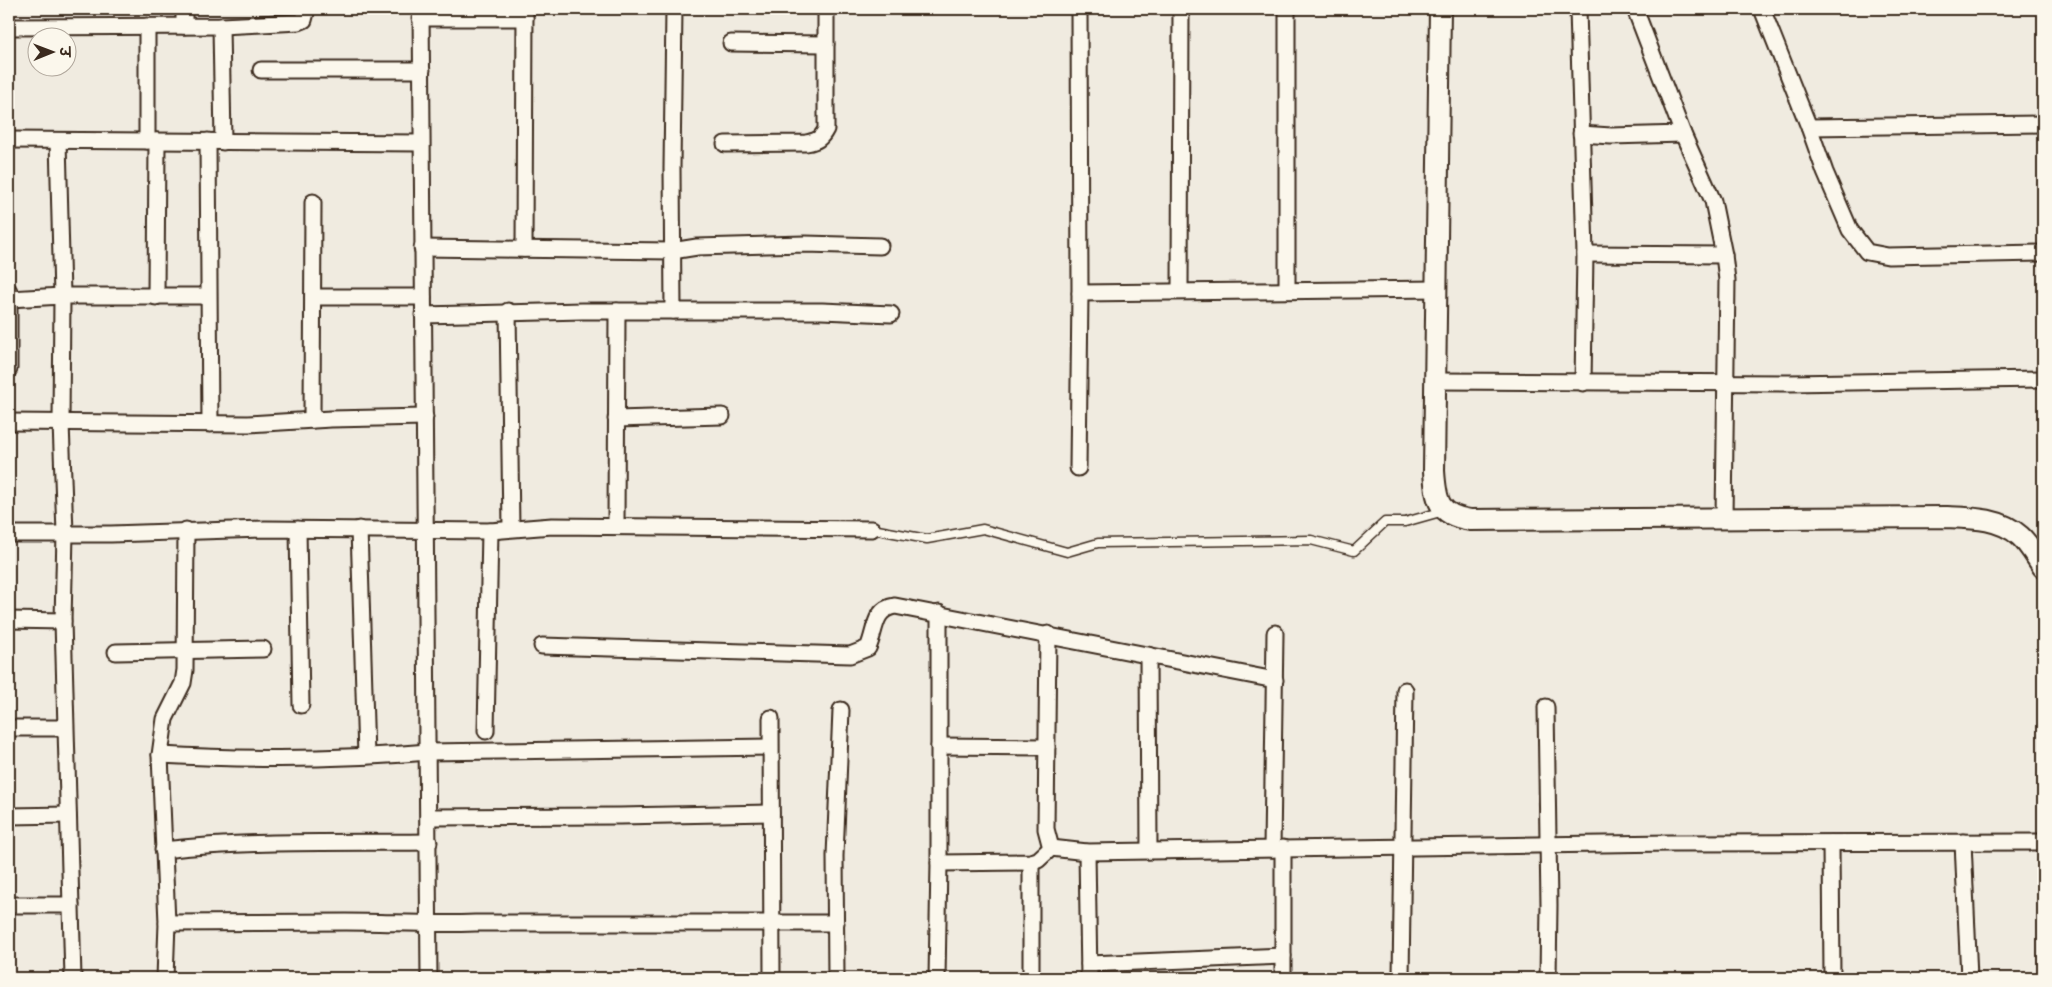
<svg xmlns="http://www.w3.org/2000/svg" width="2052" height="987" viewBox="0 0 2052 987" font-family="Delius,'Playpen Sans Deva',sans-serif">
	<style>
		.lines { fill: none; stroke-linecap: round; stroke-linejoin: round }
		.lane-casing { stroke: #3b2a1e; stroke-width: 11 }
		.street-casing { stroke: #3b2a1e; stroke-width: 19 }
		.secondary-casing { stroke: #3b2a1e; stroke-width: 24 }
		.lane { stroke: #fbf7ec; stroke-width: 8 }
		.street { stroke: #fbf7ec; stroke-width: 15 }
		.secondary { stroke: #fbf7ec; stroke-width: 20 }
	</style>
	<rect width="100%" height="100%" fill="#f0ebe0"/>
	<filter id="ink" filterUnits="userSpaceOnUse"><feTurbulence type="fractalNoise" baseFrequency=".02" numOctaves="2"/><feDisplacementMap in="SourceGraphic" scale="10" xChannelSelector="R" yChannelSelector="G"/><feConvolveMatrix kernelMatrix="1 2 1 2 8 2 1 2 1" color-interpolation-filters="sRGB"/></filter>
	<g filter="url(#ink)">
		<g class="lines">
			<defs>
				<polyline id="lane" points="872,529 927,539 983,529 1067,552 1098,543 1311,540 1354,551 1385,522 1405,522 1444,511"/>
				<g id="street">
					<polyline points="184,9 184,26"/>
					<polyline points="421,9 429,978"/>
					<polyline points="1578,9 1585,254 1583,383"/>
					<polyline points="1635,9 1683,134 1713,201 1724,255 1727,280 1724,518"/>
					<polyline points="1762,9 1809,127 1825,172 1850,230 1867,252 1888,256 2043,253"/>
					<polyline points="420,18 525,18"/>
					<polyline points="147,26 147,141"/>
					<polyline points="221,26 223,142"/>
					<polyline points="9,27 221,26 299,22 304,20 307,9"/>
					<polyline points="731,43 826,44"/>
					<polyline points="261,70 422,70"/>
					<polyline points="1809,127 2043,124"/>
					<polyline points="1581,134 1611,136 1683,134"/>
					<polyline points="9,140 421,143"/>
					<polyline points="58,141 62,296 61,423 65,533 63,621 73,978"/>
					<polyline points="208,141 210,424"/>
					<path d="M725 144 806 143C817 141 821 139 826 129V9"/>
					<polyline points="422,248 672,251 697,247 805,244 880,246"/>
					<polyline points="524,249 525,9"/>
					<polyline points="1585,254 1724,255"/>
					<polyline points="1287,290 1287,9"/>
					<polyline points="9,291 9,369"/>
					<polyline points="1180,291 1181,9"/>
					<polyline points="1080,293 1437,289"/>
					<polyline points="156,297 157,141"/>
					<polyline points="313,297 423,297"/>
					<polyline points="9,299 62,296 208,296"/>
					<polyline points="508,311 511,528"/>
					<polyline points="673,311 672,168 674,9"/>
					<polyline points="423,315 582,311 822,311 891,314"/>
					<polyline points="1435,381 1789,383 2043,379"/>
					<polyline points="616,419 722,416"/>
					<polyline points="312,420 313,202"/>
					<polyline points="9,422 248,424 331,419 425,417"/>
					<polyline points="1078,468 1080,293 1079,9"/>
					<polyline points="616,526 617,311"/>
					<polyline points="298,529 301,705"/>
					<polyline points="359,529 366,756"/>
					<polyline points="9,534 111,534 265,529 490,531 552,526 872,529"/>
					<polyline points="939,613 939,863 1031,862 1038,860 1051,848"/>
					<polyline points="9,620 63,621"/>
					<polyline points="1048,634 1046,829 1051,848"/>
					<path d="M542 646 850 655 868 648C876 631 873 609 895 606L1275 680"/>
					<polyline points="116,652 263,649"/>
					<polyline points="1148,655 1149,851"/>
					<polyline points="1546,707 1549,905 1548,978"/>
					<polyline points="771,718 772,978"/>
					<polyline points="9,728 65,728"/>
					<polyline points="486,731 490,531"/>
					<polyline points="939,746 1047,747"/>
					<path d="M160 755C249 760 340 760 428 752L770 747"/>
					<polyline points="9,816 68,815"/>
					<polyline points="429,817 620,816 771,813"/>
					<polyline points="1963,842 1969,978"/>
					<polyline points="1831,843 1832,978"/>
					<polyline points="1051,848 1087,852 1670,843 2043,842"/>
					<polyline points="1283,848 1283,978"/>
					<polyline points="1272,849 1275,633"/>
					<path d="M163 850C252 840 340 843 429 842"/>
					<polyline points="1087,852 1089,978"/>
					<polyline points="1031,862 1031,978"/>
					<polyline points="9,905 71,905"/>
					<path d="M167 923C227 923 286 922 346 922 389 922 432 925 475 923H836"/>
					<polyline points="1089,964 1283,956"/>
					<polyline points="165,978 167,923 160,755 165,719 183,683 185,670 186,530"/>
					<polyline points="836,978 835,856 841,710"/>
					<polyline points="937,978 939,863"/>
					<polyline points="1401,978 1405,690"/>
				</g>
				<path id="secondary" d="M1440 9 1434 471C1436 501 1438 515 1470 520L1947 517C1972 518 2000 518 2020 536 2029 544 2036 557 2043 567"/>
			</defs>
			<use href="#lane" class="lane-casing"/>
			<use href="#street" class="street-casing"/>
			<use href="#secondary" class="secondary-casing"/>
			<use href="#lane" class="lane"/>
			<use href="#street" class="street"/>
			<use href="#secondary" class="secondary"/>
		</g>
	</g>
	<rect width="2052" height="987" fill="none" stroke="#fbf7ec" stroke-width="30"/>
	<rect x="15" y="15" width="2022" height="957" fill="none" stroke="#3b2a1e" stroke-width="2" filter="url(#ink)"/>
	<g transform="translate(52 52) rotate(89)"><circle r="24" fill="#fbf7ec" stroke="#aea59a"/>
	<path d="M0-4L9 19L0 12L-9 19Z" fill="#3b2a1e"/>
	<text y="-8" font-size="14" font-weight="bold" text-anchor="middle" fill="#3b2a1e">उ</text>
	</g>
</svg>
